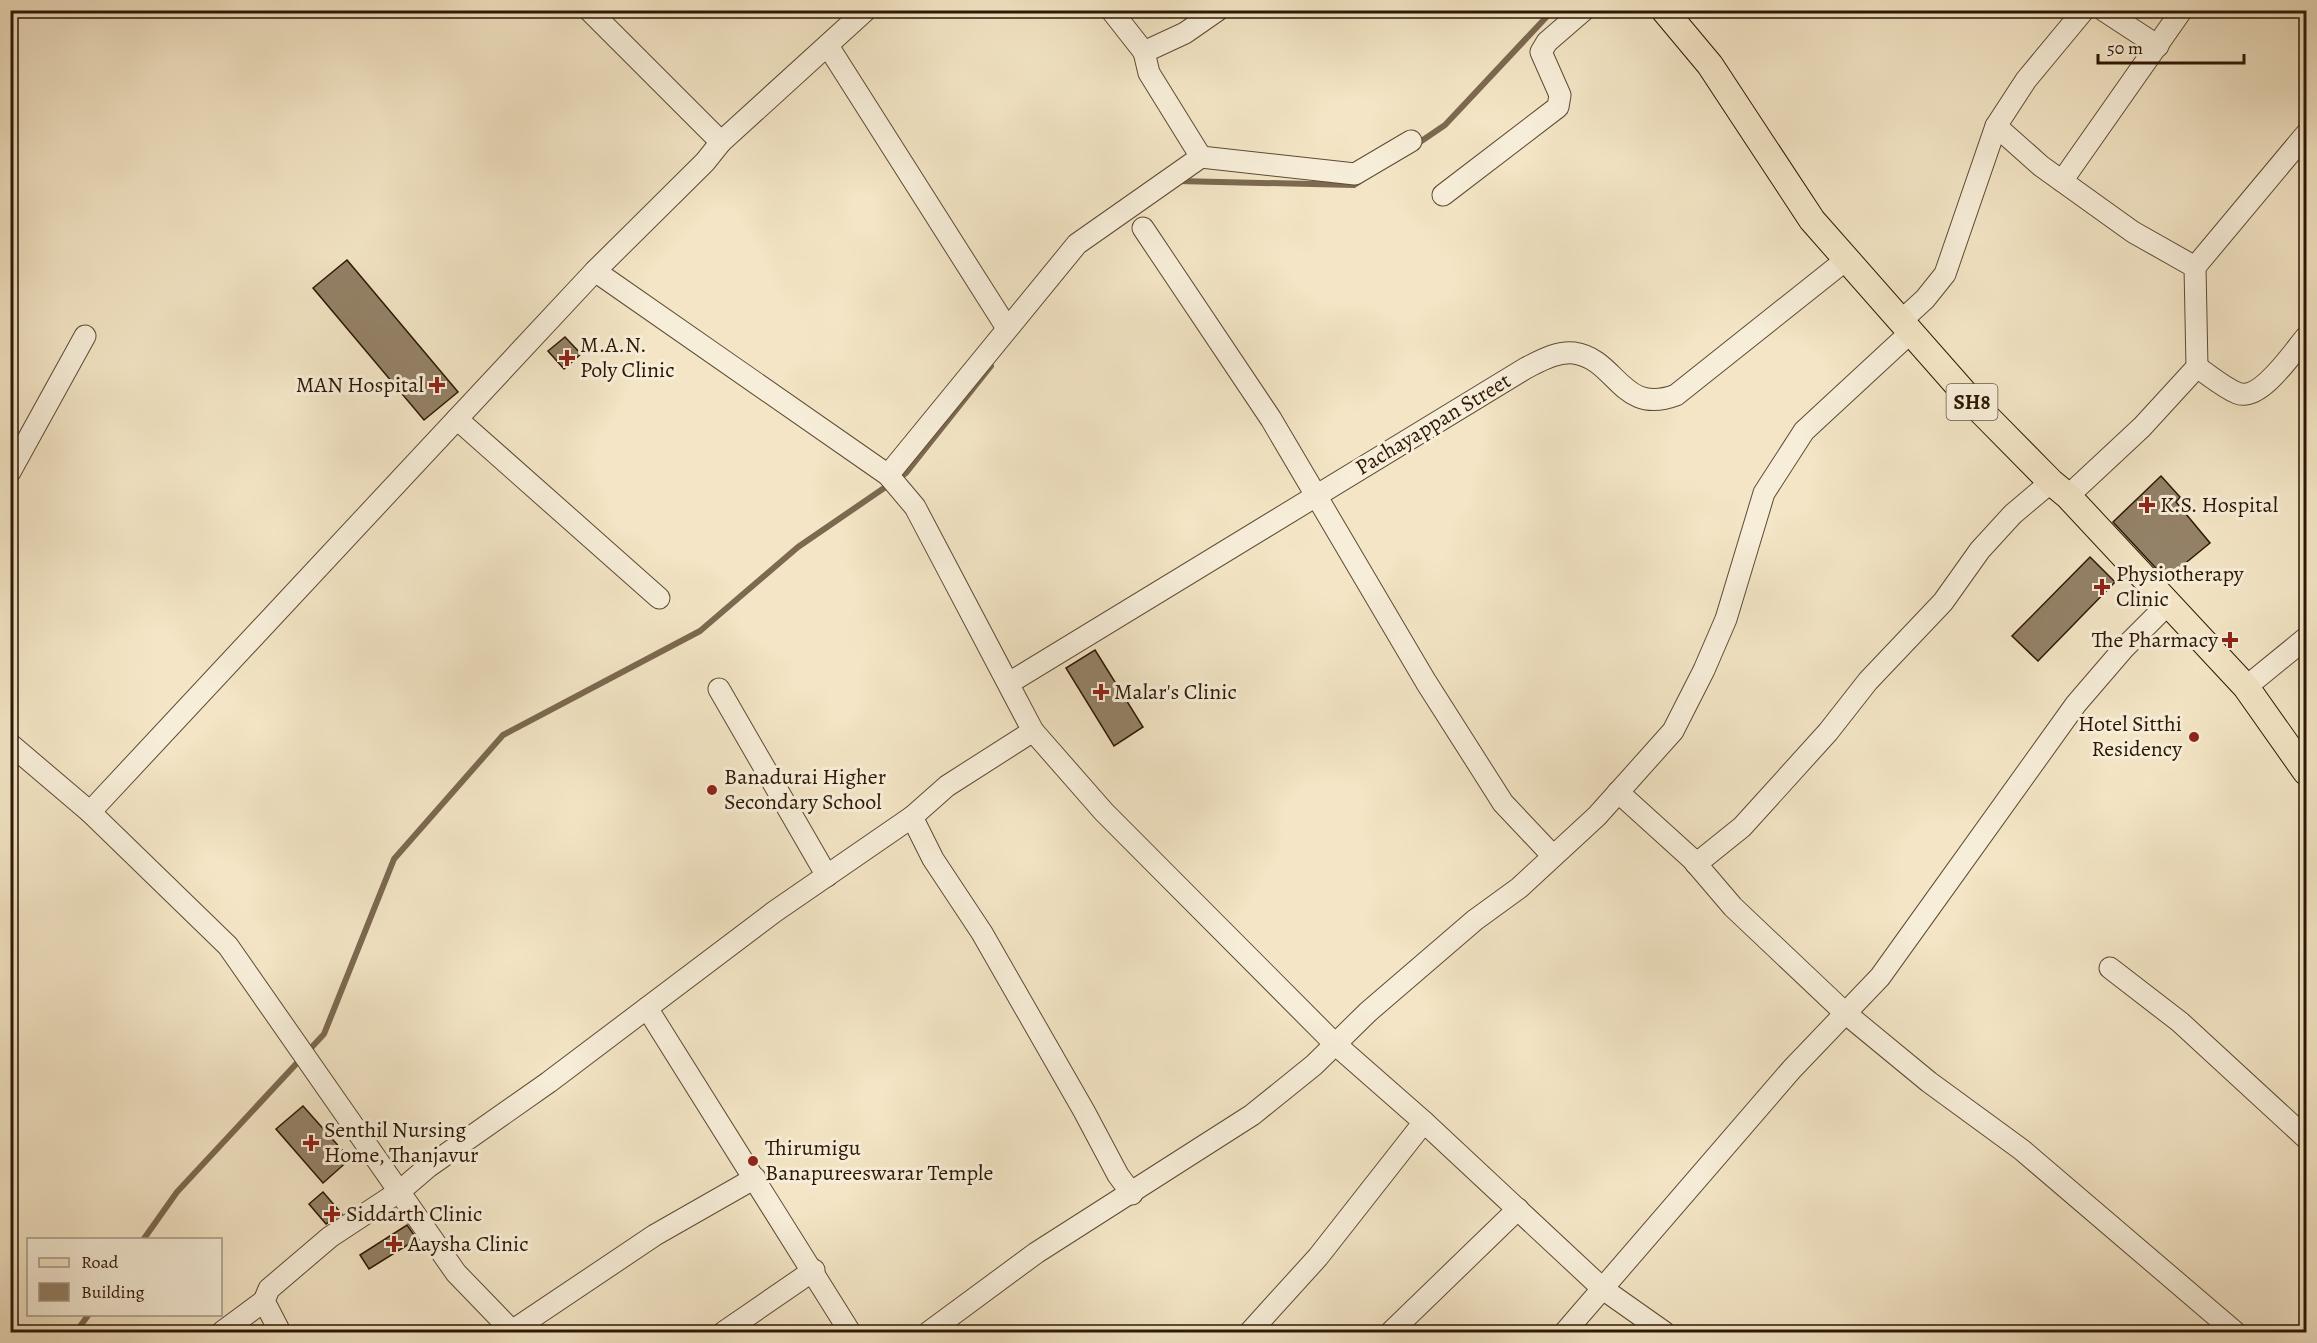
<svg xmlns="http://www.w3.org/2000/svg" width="2317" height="1343" viewBox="0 0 2317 1343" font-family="Alegreya,serif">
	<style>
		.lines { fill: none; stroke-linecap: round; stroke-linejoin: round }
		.stream { stroke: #7c6950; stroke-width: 6 }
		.building { fill: #948268; stroke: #2d1704; stroke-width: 1.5 }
		.minor-casing { stroke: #5e4a34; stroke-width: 23 }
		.major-casing { stroke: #2d1704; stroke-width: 28 }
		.minor { stroke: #f7eed9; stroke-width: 21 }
		.major { stroke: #f3e5c5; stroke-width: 26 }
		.poi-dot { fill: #8f2418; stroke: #f7eed9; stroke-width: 2 }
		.labels { text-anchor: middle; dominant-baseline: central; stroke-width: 6; stroke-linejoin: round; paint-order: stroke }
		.shield { fill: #f7eed9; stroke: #6a5844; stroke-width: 1.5 }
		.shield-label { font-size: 21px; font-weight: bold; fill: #2d1704 }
		.poi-label { font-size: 22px; fill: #2d1704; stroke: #f7eed9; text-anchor: start }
		.street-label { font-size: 22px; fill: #2d1704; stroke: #f7eed9 }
	</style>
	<rect width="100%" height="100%" fill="#f3e5c5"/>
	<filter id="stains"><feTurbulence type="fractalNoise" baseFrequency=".00333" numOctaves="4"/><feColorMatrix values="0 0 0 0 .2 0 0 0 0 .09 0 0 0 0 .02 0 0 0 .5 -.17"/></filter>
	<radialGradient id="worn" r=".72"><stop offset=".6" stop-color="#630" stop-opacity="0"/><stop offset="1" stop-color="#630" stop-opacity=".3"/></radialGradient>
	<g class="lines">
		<g class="stream">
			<polyline points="1417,144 1445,125 1553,10"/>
			<polyline points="1177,181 1354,185 1363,179"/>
			<polyline points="143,1240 177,1192 324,1034 394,859 503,735 700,631 798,547 906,473 991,366"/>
			<polyline points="76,1332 89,1314"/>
		</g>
	</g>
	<g class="building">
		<polygon points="347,260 458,392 424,420 313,288"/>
		<polygon points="565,337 581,354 564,369 548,351"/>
		<polygon points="2161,476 2180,497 2176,502 2210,543 2166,579 2113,522"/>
		<polygon points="2090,557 2115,582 2038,661 2012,636"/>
		<polygon points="1095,650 1143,727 1114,746 1066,668"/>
		<polygon points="303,1106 350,1159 323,1183 276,1129"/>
		<polygon points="323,1192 342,1214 326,1224 309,1204"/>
		<polygon points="407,1225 417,1239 369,1269 360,1255"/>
	</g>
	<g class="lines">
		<defs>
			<g id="minor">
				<polyline points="589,10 721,142"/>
				<polyline points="1111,10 1144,52 1185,33 1218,10"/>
				<polyline points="2103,10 2158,46"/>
				<polyline points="828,46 1007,328"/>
				<polyline points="1144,52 1149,73 1201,157"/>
				<polyline points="1996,126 2041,166 2133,232 2195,267 2197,367"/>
				<polyline points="2062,181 2182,10"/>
				<polyline points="1443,195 1558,107 1560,95 1541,52 1547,42 1584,10"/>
				<polyline points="1143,228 1271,419 1426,682 1503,803 1553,856"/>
				<polyline points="2195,267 2306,134"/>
				<polyline points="595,271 888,475 915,507 1033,731 1104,812 1334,1043 1424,1122 1603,1289 1664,1332"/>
				<polyline points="1901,321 1925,299 1945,274 1996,126 2026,80 2084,10"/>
				<polyline points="457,419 659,598"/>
				<polyline points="10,472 85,336"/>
				<polyline points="888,475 1077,244 1201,157 1355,174 1411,141"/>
				<path d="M2068 496 2142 427 2197 367C2209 375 2223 387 2237 393 2260 403 2293 352 2306 337"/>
				<path d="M1009 683 1526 368C1540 361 1557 351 1574 353 1617 359 1621 416 1676 395L1847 259"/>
				<polyline points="2246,687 2306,638"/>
				<polyline points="719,689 827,876"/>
				<polyline points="10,744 90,812 228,946 456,1273 513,1332"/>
				<polyline points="1618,792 1692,859 1733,907 1844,1012 1929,1082 2022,1150 2235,1332"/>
				<polyline points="90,812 595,271 705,162 721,142 866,10"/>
				<polyline points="912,817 933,859 982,933 1084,1111 1118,1175 1132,1194"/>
				<polyline points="1696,864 1742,827 1828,732 1868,681 1943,602 1980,550 2013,514 2051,482"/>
				<polyline points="2110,968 2180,1022 2306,1138"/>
				<polyline points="647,1008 850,1332"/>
				<polyline points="512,1331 655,1235 755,1178"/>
				<polyline points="222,1332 264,1301"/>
				<polyline points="280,1332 264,1301 269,1289 330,1237 400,1191 428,1167 549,1082 774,912 912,817 947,786 1033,731"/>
				<polyline points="724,1332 814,1270"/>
				<polyline points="929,1332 1036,1253 1252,1115 1314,1065 1368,1012 1475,920 1519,888 1597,816 1673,731 1704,670 1726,619 1764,493 1804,431 1911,332"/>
				<polyline points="1250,1332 1318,1257 1424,1122"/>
				<polyline points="1391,1332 1518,1209"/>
				<polyline points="1565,1332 1792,1069 1880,977 2076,704 2125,647 2169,603"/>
			</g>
			<polyline id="major" points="1664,10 1710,65 1812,220 1975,405 2051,482 2068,496 2246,687 2306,772"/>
		</defs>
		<use href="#minor" class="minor-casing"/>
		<use href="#major" class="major-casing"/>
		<use href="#minor" class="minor"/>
		<use href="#major" class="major"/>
	</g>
	<g class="poi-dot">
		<path d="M564 349h6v6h6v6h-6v6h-6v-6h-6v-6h6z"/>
		<path d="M434 376h6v6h6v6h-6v6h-6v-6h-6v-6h6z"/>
		<path d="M2144 496h6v6h6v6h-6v6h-6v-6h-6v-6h6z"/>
		<path d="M2099 578h6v6h6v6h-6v6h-6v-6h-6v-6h6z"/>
		<path d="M2227 631h6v6h6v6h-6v6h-6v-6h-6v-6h6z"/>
		<path d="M1098 683h6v6h6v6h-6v6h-6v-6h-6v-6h6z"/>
		<circle cx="2194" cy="737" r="6"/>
		<circle cx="712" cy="790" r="6"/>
		<path d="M308 1134h6v6h6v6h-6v6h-6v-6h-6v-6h6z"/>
		<circle cx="753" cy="1161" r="6"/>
		<path d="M329 1205h6v6h6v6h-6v6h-6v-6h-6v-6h6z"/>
		<path d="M391 1235h6v6h6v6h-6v6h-6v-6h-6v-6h6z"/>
	</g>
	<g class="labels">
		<rect class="shield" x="1946.5" y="384" width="51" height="36" rx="4.5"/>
		<g class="shield-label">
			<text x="1972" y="402">SH8</text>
		</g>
		<g class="poi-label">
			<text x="580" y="345">M.A.N.<tspan x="580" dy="25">Poly Clinic</tspan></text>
			<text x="424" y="385" text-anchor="end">MAN Hospital</text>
			<text x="2160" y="505">K.S. Hospital</text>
			<text x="2116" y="574">Physiotherapy<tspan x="2116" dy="25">Clinic</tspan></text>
			<text x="2218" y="640" text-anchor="end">The Pharmacy</text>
			<text x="1114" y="692">Malar's Clinic</text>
			<text x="2182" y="724" text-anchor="end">Hotel Sitthi<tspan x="2182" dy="25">Residency</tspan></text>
			<text x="724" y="777">Banadurai Higher<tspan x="724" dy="25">Secondary School</tspan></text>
			<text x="324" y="1130">Senthil Nursing<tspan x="324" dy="25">Home, Thanjavur</tspan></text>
			<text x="765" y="1148">Thirumigu<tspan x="765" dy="25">Banapureeswarar Temple</tspan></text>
			<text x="346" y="1214">Siddarth Clinic</text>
			<text x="408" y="1244">Aaysha Clinic</text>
		</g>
		<g class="street-label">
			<text transform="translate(1433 424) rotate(-31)">Pachayappan Street</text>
		</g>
	</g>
	<rect width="2317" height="1343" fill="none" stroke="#f3e5c5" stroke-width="36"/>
	<rect x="12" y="12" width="2293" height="1319" fill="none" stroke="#2d1704" stroke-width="3"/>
	<rect x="18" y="18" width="2281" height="1307" fill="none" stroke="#2d1704" stroke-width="1.5"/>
	<rect x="27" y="1238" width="195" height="78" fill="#f7eed9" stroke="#a69884" stroke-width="1.5"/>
	<rect x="39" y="1258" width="30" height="9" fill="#f3e5c5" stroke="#a69884" stroke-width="1.5"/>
	<text x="81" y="1268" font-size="18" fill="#2d1704">Road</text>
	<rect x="39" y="1283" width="30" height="18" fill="#948268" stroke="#a69884" stroke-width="1.5"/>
	<text x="81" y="1298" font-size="18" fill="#2d1704">Building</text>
	<path d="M2098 54v9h146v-9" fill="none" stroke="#2d1704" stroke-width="3"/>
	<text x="2107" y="54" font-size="18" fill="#2d1704" stroke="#f7eed9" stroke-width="4.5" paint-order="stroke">50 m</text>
	<rect width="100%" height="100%" filter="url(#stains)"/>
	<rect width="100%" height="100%" fill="url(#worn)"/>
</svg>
